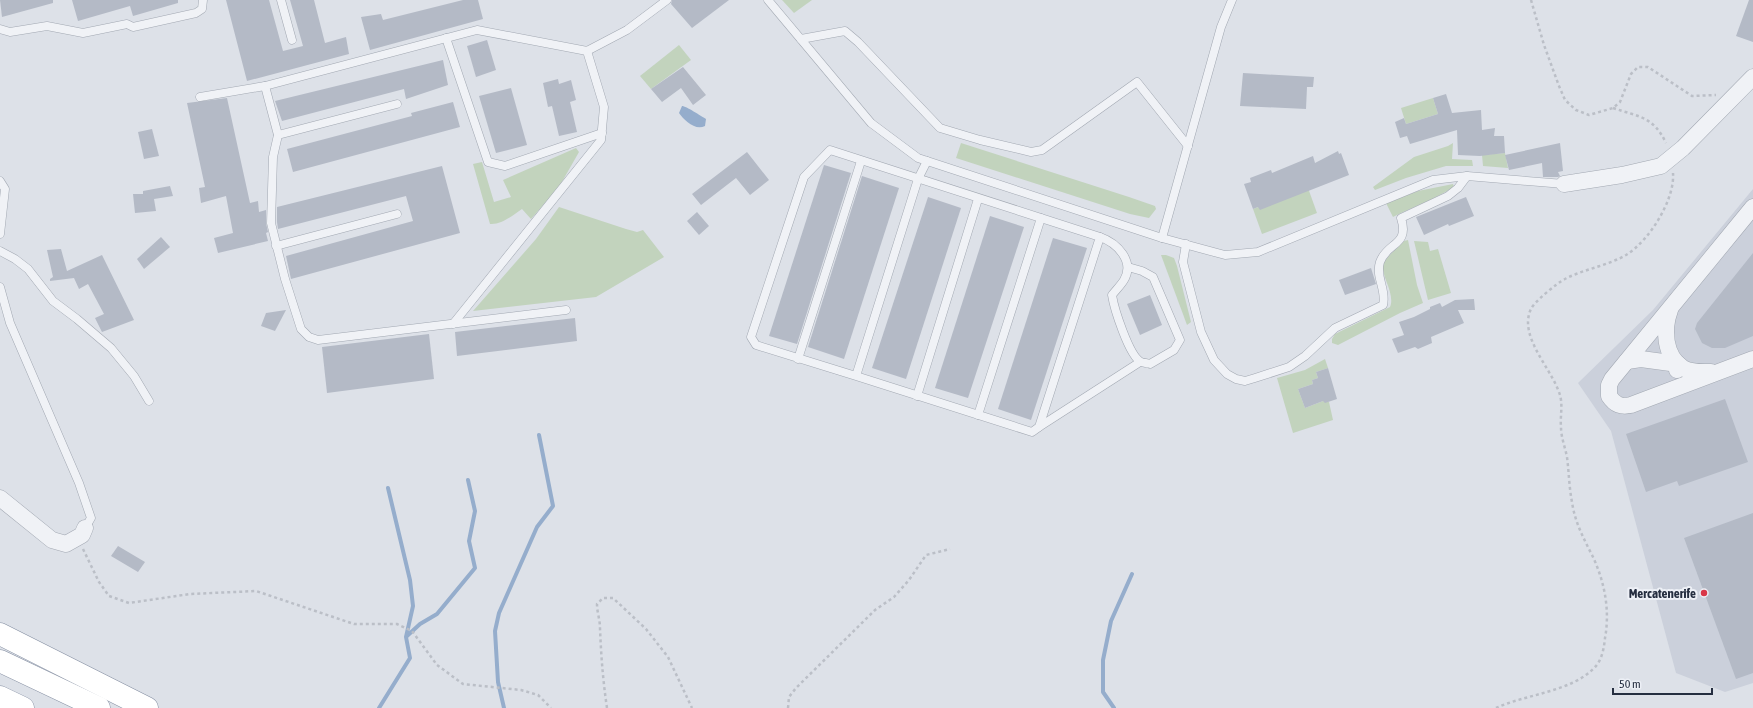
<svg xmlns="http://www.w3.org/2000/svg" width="1753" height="708" viewBox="0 0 1753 708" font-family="'Asap Condensed',sans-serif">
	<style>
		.built { fill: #cbd0db }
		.green { fill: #c2d3bd }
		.water { fill: #95adcc }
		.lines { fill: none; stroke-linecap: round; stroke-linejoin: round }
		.stream { stroke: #95adcc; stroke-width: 4 }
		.building { fill: #b4bac6 }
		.lane-casing { stroke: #a2a8b2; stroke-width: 9 }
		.street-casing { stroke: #a2a8b2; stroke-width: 17 }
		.highway-casing { stroke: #838da0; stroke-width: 23 }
		.path { stroke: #bbbfc7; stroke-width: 2.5; stroke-dasharray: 3 3; stroke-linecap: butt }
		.lane { stroke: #f0f2f6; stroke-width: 8 }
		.street { stroke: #f0f2f6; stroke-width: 16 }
		.highway { stroke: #fff; stroke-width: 22 }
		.poi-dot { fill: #d93647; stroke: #edf0f6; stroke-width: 1.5 }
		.labels { text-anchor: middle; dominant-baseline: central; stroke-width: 4; stroke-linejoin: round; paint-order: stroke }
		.poi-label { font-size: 13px; font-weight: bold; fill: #252e40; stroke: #edf0f6; text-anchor: end }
	</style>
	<rect width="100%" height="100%" fill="#dde1e8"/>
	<polygon class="built" points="1753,189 1753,683 1725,692 1676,673 1611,431 1578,383 1653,310"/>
	<g class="green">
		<polygon points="782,0 812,0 794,13"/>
		<polygon points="679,45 691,60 651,89 640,76"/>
		<polygon points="1433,98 1438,114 1406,124 1401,108"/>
		<polygon points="961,143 1129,197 1155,206 1156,209 1149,218 1130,214 956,158"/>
		<polygon points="1453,143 1452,159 1472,160 1473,166 1446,166 1406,178 1375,190 1373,187 1414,157 1448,146"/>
		<path d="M576 148 579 152 559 187 531 219 522 209C513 215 502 225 490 224L473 164 482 162 494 202 511 197 503 180Z"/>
		<polygon points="1505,153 1508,168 1483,166 1482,155"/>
		<path d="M1453 184 1454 187C1435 199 1413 207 1393 217L1386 203 1418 191Z"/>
		<polygon points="1308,188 1317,213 1262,234 1253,209"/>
		<polygon points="559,207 626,229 637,232 643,230 664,257 596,297 473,311 536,239"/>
		<path d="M1408 240 1417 285 1423 303 1400 313 1338 345 1332 343V339L1335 334 1390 307C1396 293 1378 272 1384 262 1389 255 1398 247 1404 241Z"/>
		<polygon points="1414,241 1428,242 1430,251 1438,249 1451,293 1428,300"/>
		<polygon points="1161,255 1166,255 1174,258 1177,266 1191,322 1187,325"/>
		<polygon points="1325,359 1328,368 1316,372 1318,378 1312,380 1313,384 1298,389 1305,408 1323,401 1329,402 1333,420 1293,433 1277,378 1305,370"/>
	</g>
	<path class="water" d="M682 106C686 106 701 116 706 119L705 126C695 131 684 120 679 113Z"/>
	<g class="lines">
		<g class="stream">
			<polyline points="407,636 420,624 437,614 475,568 469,541 475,511 468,480"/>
			<polyline points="379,708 410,658 406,637 413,606 410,580 388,488"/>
			<polyline points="504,708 498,682 495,631 499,613 537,527 553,506 539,435"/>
			<polyline points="1114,708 1103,692 1103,660 1111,621 1132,574"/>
		</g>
	</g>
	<g class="building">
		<polygon points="0,0 53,0 53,3 2,17"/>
		<polygon points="72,0 178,0 178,3 133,16 130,6 78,21"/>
		<polygon points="226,0 269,0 283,51 303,46 290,0 314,0 325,43 346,37 349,54 247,81"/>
		<polygon points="463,0 478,0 483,19 370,50 361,17 381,14 383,20"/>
		<polygon points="672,0 729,0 692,28 671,4"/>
		<polygon points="1749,0 1753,0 1753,42 1736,36"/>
		<polygon points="487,40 496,70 476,77 467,46"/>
		<polygon points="443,60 448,85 406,99 404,89 282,121 275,101"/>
		<polygon points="683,67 706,95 693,105 681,88 662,102 651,89"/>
		<polygon points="1243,73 1314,77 1313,87 1307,87 1306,109 1240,106"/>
		<polygon points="558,79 559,84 571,80 576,100 570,102 577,132 559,136 552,106 548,107 543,83"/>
		<polygon points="511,88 527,145 496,153 479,96"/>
		<polygon points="1446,94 1452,113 1481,110 1482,130 1495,128 1494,136 1504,136 1505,153 1480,156 1458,155 1457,130 1410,144 1407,136 1400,138 1395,122 1404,118 1406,124 1438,114 1433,98"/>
		<polygon points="227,98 250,203 258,201 259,212 266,210 266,223 268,232 266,233 268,241 218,253 214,238 233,233 226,196 201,203 199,188 205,187 187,103"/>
		<polygon points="453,102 460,127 293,172 287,149 412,116 411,113"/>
		<polygon points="152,129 159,156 144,159 138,132"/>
		<polygon points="1560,143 1563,171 1558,172 1560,176 1558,177 1543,177 1542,163 1509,170 1505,155"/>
		<polygon points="1338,151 1339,154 1341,153 1349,175 1260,210 1258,207 1253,209 1244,184 1251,182 1250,178 1271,170 1272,173 1313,156 1315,163"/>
		<polygon points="747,152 769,180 750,195 736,178 701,205 692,194"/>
		<polygon points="824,165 851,173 797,344 769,336"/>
		<polygon points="442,166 460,233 291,279 286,256 413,221 406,196 278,229 277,222 277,207"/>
		<polygon points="862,176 899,188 844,359 808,347"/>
		<polygon points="170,186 173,196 154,199 156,211 135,213 133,194 143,194 143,191"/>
		<polygon points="928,197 961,208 906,379 872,368"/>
		<polygon points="1466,197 1474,216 1449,226 1448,224 1424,235 1416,217"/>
		<polygon points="697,212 709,226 699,235 687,221"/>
		<polygon points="990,216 1024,227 968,398 935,388"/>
		<polygon points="161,237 170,247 144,269 137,259"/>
		<polygon points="1053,238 1087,248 1031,420 998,409"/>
		<polygon points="61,249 67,271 102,255 134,320 102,332 95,318 104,314 88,284 79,289 74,278 50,281 50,279 53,277 47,250"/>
		<polygon points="1753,253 1753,336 1725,348 1712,348 1702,343 1695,329 1697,323"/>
		<polygon points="1371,268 1376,284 1345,295 1339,280"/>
		<polygon points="1150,295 1162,325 1140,335 1127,304"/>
		<polygon points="1474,299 1475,310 1458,310 1464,323 1431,337 1432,343 1418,349 1415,347 1398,353 1392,339 1404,335 1399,322 1414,317 1430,309 1430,307 1440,303 1442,307 1455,300"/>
		<polygon points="286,310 275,331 261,326 266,313"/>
		<polygon points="575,318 577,341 457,356 455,332"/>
		<polygon points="429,334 434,379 327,393 322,347"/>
		<polygon points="1328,368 1337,399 1325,403 1323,401 1305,408 1298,389 1313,384 1312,380 1318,378 1316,372"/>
		<polygon points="1725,399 1748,462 1679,486 1677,481 1646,492 1626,434"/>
		<polygon points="1753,513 1753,673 1736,679 1684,538"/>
		<polygon points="118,546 145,562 138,572 111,556"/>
	</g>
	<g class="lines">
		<defs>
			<g id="lane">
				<polyline points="281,0 292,40"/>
				<polyline points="768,0 871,123 918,158 1162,238 1225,255 1258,252 1433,180 1467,176 1564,184"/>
				<polyline points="0,29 10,32 47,26 83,33 127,24 133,27 196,13 202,9 203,0"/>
				<polyline points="446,38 488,162 505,166 602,133"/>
				<polyline points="801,39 845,31 858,42 940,128 980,140 1031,152 1042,150 1137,82 1188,146"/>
				<polyline points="265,86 278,135 273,157 271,223 285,279 301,329 309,337 318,340 566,310"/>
				<polyline points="200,97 265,86 477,30 587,51 627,30 667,0"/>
				<polyline points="278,135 397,104"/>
				<polyline points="0,181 5,189 0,234"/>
				<path d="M1100 237C1117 243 1135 261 1124 280 1121 285 1116 290 1112 295 1114 308 1129 356 1141 362 1144 363 1148 363 1150 364L1174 350 1180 340 1153 277 1142 271 1128 267"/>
				<polyline points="1162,238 1221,27 1232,0"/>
				<path d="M1186 244 1183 262 1201 332 1214 360 1227 374 1236 379 1245 381 1255 378 1289 367 1305 356 1335 328 1383 305C1387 290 1375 277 1380 262 1387 242 1410 246 1401 218L1448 196 1458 188 1467 176"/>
				<polyline points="276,246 397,214"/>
				<polyline points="0,251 15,259 28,269 53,301 77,319 111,348 134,376 149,401"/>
				<polyline points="0,287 10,323 79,483 91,518 85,528"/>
				<polyline points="453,324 601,140 604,107 587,51"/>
				<polyline points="798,359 861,161"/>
				<polyline points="856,376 756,345 751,337 804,177 830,150 1100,237 1039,427 1032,432 856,376 918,179 927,161"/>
				<polyline points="917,396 978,199"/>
				<polyline points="978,415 1041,218"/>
				<polyline points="1039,427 1140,362"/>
			</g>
			<g id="street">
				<polyline points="1564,184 1622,175 1661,166 1683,148 1753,77"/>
				<path d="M1753 207 1612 379 1609 385V396C1615 405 1621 407 1631 405L1753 359"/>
				<path d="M1670 310C1663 329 1664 356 1683 368 1691 373 1702 372 1711 372"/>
				<polyline points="1627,361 1641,359 1678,364 1677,370"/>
				<polyline points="0,498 52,540 66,544 82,535 85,528"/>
			</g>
			<g id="highway">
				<polyline points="0,634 147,708"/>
				<polyline points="0,661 99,708"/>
				<polyline points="0,697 23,708"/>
			</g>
		</defs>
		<use href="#lane" class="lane-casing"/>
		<use href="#street" class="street-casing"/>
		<use href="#highway" class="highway-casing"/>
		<g class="path">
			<polyline points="1531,0 1544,45 1559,86 1565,100 1576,110 1589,115 1613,108 1620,102 1631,74 1638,67 1648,67 1692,96 1716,95"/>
			<path d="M1613 108C1639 117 1653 116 1666 143"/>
			<polyline points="83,549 99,582 109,596 129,603 190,594 256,591 354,624 397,624 412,631 437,665 463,684 521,690 538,695 551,708"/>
			<path d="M607 708C603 681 601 655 600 628 600 620 597 612 597 604L603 598H613L646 629 668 657 692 708"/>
			<polyline points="788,708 789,697 796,688 875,610 894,597 909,580 926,555 950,549"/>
			<path d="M1496 708C1526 694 1572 692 1595 667 1602 660 1604 648 1605 638 1610 611 1605 583 1593 557 1584 539 1575 523 1572 502 1569 487 1569 472 1567 457 1565 447 1561 437 1561 427 1560 416 1563 406 1560 395 1553 372 1528 347 1528 322 1528 319 1529 312 1531 309 1534 302 1557 283 1565 279 1584 269 1607 266 1626 255 1649 241 1675 200 1673 173"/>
		</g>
		<use href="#lane" class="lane"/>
		<use href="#street" class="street"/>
		<use href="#highway" class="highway"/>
	</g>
	<circle class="poi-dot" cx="1704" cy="593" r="4"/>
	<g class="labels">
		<g class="poi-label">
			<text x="1696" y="593">Mercatenerife</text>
		</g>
	</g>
	<path d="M1613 688v6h99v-6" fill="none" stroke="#252e40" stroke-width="2"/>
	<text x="1619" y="688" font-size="12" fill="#252e40" stroke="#edf0f6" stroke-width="3" paint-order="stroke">50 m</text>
</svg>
